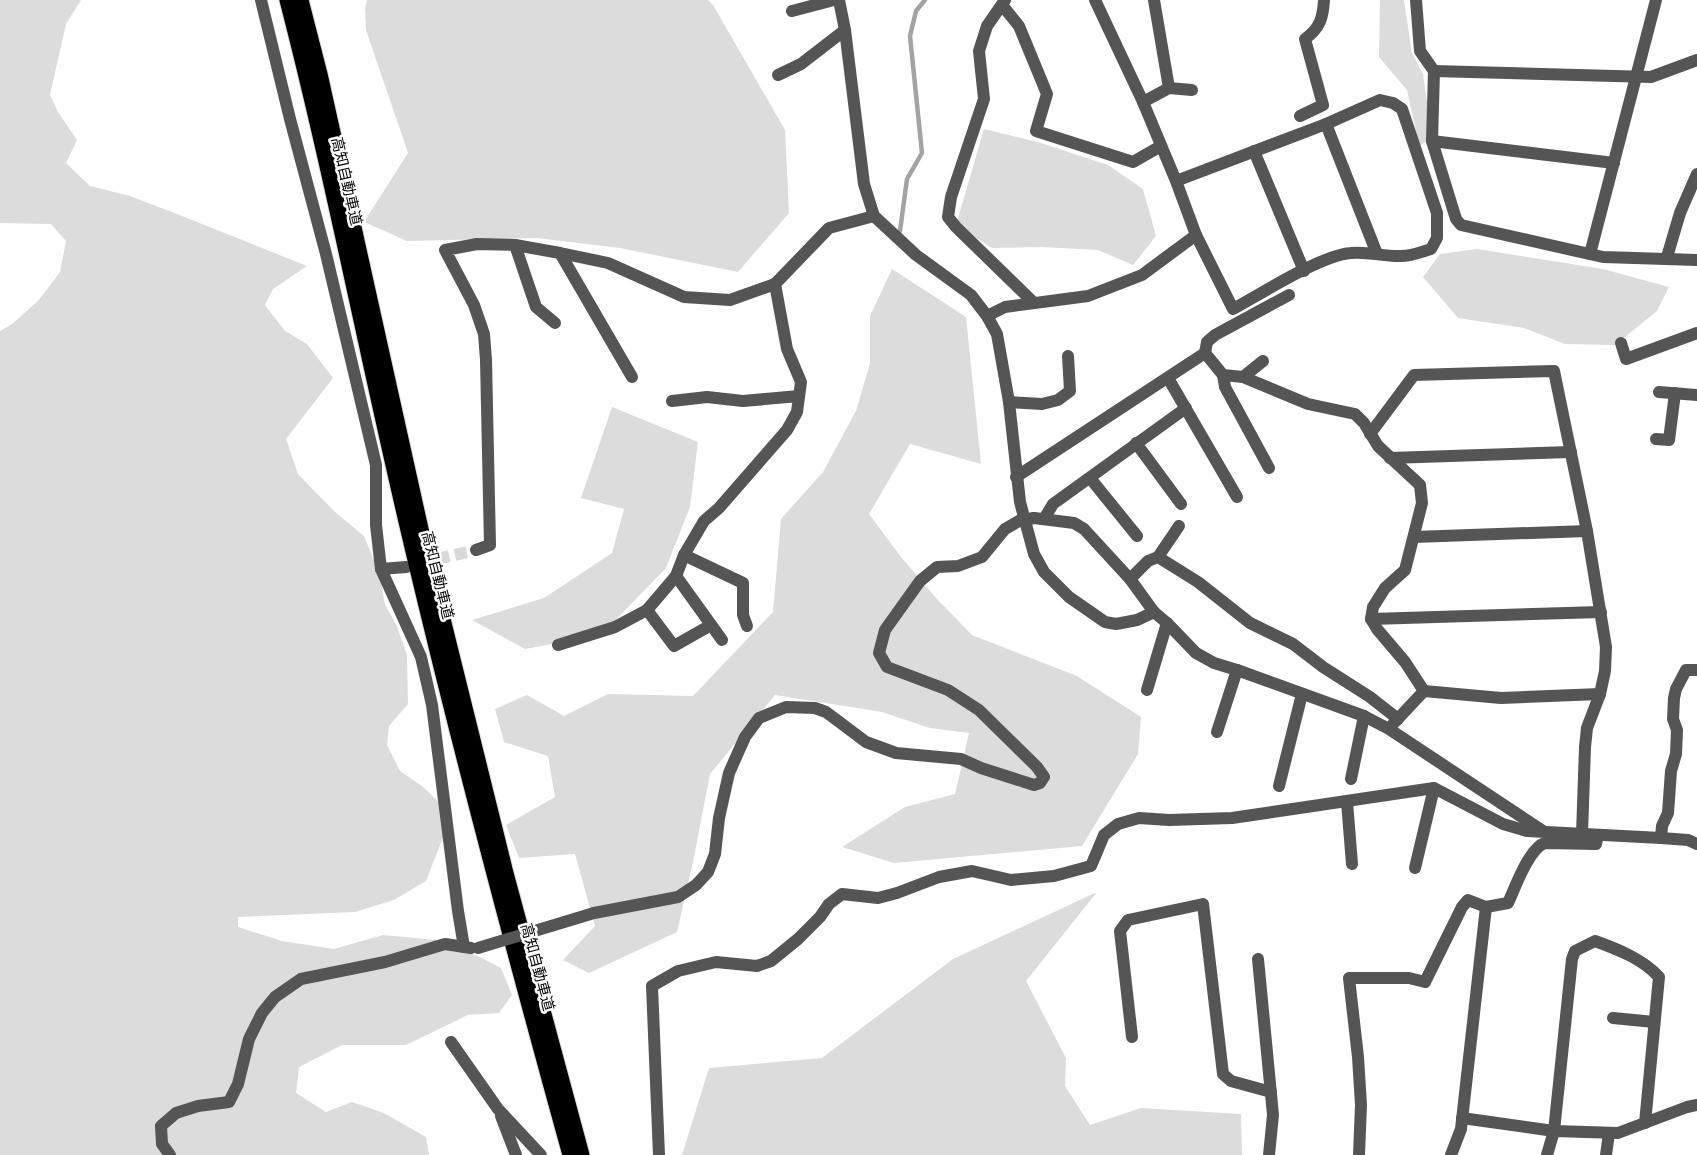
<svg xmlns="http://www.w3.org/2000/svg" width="1697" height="1155" viewBox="0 0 1697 1155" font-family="'IBM Plex Sans','Noto Sans JP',sans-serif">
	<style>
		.green { fill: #dcdcdc }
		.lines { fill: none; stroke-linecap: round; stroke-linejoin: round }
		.stream { stroke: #a3a3a3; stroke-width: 4.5 }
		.minor-tunnel { stroke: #d9d9d9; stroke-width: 12; stroke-dasharray: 12 6; stroke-linecap: butt }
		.highway-casing { stroke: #dbdbdb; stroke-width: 17 }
		.minor { stroke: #555; stroke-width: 12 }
		.highway { stroke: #000; stroke-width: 15 }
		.minor-bridge { stroke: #555; stroke-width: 12 }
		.labels { text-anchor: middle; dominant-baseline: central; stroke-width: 5; stroke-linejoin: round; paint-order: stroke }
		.street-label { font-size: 15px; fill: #000; stroke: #fff }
	</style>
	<rect width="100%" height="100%" fill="#fff"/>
	<g class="green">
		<polygon points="0,0 81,0 66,24 50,95 58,112 77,140 66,163 90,186 130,196 177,214 307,266 273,289 265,305 285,331 307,344 333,378 286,439 298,474 335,512 364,536 380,575 385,605 396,624 407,655 408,704 389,726 387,745 400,771 422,786 443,806 444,835 426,881 394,900 355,912 238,917 238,927 282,941 334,949 383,935 437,940 480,957 501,968 512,995 499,1013 468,1015 406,1045 342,1045 299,1067 296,1093 326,1112 352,1102 384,1113 426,1137 429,1155 0,1155 0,331 12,324 38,301 60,272 66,241 51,224 0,223"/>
		<polygon points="367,0 708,0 713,5 785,130 789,213 738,272 620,248 537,238 407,241 364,222 408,153 366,30 365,8"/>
		<polygon points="1380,0 1404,0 1412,53 1423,74 1432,138 1419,146 1407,90 1379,57"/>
		<polygon points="984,129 1041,143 1108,165 1143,189 1156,236 1133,265 1098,250 1042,247 992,248 956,225"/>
		<polygon points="1477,249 1603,269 1669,287 1657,311 1615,345 1565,344 1524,328 1458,318 1423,277 1440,254"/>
		<polygon points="892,269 966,317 981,464 910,444 869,514 901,557 936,598 972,635 1077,676 1141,717 1138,754 1082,846 894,863 842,847 905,807 955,794 969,733 930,728 882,712 775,695 710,774 694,857 677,932 589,973 563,960 595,926 575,854 519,858 506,825 555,797 548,756 504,742 495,709 527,695 564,716 608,694 693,696 773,612 781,519 823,472 856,411 870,363 870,316"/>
		<polygon points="612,407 698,442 690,507 666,568 601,635 525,649 472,620 544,598 612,553 624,509 581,498"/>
		<polygon points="1097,892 1026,981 1066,1058 1065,1086 1090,1125 1141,1108 1241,1114 1242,1155 682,1155 709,1068 822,1058 953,959"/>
	</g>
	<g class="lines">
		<polyline class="stream" points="900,231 907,179 922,153 910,36 916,11 925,0"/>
		<polyline class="minor-tunnel" points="420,563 476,550"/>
		<defs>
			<g id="highway">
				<path d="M287 0C331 170 364 342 404 513 454 728 511 942 570 1155"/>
				<polyline points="301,0 320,74 423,538 506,873 582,1155"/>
			</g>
		</defs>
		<use href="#highway" class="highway-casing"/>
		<g class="minor">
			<polyline points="261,0 290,119 326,254 376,465 376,525 381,569 421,657 432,705 458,911 464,947"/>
			<polyline points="839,0 845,30 864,184 874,216 916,255 971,295 987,316 997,334 1009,402 1020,502 1034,554 1044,572 1069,597 1105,622 1116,624 1137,620 1154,612"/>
			<polyline points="1005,0 987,26 979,51 984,99 951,197 948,217 956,227 1034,303"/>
			<path d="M1095 0 1143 102 1176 181 1196 235 1233 309C1261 294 1321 255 1351 253 1368 251 1385 257 1401 256 1412 256 1421 252 1431 249L1437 238V213L1402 109 1393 103 1380 100 1326 124 1176 181"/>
			<polyline points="1416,0 1420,51 1434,71 1432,141 1456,219 1461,225 1603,257 1697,260"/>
			<polyline points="1002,5 1019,26 1047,94 1036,131 1133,162 1161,146"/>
			<polyline points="792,11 834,0"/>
			<polyline points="1434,71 1651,77 1697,60"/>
			<polyline points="778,75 801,64 845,30"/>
			<polyline points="1169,88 1192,90"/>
			<polyline points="1143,102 1169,88 1154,0"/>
			<path d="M1300 116 1323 105 1305 39C1320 28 1323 18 1324 0"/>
			<polyline points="1326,124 1377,254"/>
			<polyline points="1432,141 1614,163"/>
			<polyline points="1254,151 1304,271"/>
			<polyline points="515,245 536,307 555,323"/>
			<polyline points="560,253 632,377"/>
			<polyline points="1590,254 1656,0"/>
			<polyline points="1667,257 1680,213 1697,174"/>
			<polyline points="987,316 1005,307 1088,296 1142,275 1196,235"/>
			<polyline points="1621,343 1626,359 1697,333"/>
			<polyline points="1205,353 1207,342 1215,335 1289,295"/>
			<polyline points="1223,375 1225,387 1269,468"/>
			<polyline points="1243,377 1263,361"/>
			<polyline points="1168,378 1237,497"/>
			<polyline points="1659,392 1697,395"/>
			<polyline points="672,401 707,397 743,401 799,396"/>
			<polyline points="1009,402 1042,404 1058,400 1070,391 1068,356"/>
			<polyline points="1370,434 1414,375 1554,371 1587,531 1606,647 1605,671 1600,694 1587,728 1585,747 1582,834"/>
			<polyline points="1656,439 1669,440 1675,393"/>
			<polyline points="1136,443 1181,504"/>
			<polyline points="1390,458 1571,452"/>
			<polyline points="1016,477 1205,353 1223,375 1243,377 1308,404 1355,414 1364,423 1378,446 1420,485 1422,503 1405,570 1385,588 1373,607 1371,619 1377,629 1405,662 1424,691"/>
			<polyline points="1090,478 1137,536"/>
			<polyline points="1034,518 1074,523 1084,529 1130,579 1154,612 1167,623 1196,653 1214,663 1237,670 1364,716 1389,729 1543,831"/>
			<polyline points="1044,519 1053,504 1186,408"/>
			<polyline points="1414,537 1587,531"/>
			<polyline points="476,550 490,545 486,360 484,334 474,305 445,250 477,244 515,245 560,253 608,263 684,297 730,300 775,284"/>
			<polyline points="684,555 743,583 743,615 747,626"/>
			<polyline points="1158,557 1179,526"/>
			<polyline points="381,569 406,567"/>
			<polyline points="676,576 722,640"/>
			<polyline points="1130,579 1148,561 1158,557 1198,582 1250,623 1293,644 1323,667 1370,697 1398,719"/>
			<polyline points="647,610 674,646 711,625"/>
			<polyline points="1371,619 1601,612"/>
			<polyline points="558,645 615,627 647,610 676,576 684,555 704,521 719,508 787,430 797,412 801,382 787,349 775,284 829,228 874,216"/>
			<polyline points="1147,690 1167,623"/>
			<polyline points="1424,691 1501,698 1600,694"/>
			<polyline points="1393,724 1424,691"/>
			<polyline points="1217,732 1237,670"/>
			<polyline points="1351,779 1364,716"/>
			<polyline points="1279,786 1302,694"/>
			<polyline points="1347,802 1352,864"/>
			<polyline points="1661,838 1662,826 1668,813 1671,771 1676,754 1677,730 1673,719 1674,698 1676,689 1686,670 1697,670"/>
			<polyline points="1415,868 1434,788"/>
			<polyline points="594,913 678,897 696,885 708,872 715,854 719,818 729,773 745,737 759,718 786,707 815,708 826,712 866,742 896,753 961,759 981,768 1034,785 1040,783 1044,777 1037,767 979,710 948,690 887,667 879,653 885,630 920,581 937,567 958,566 982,557 1005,529 1019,521"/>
			<polyline points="1258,959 1273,1115 1269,1155"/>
			<polyline points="1613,1018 1654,1022"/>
			<polyline points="1132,1037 1120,931 1128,920 1203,904 1223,1074 1231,1081 1271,1092"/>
			<polyline points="451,1042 498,1109 541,1155"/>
			<polyline points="501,1116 516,1155"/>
			<polyline points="1462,1118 1554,1131 1618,1133 1687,1107 1697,1105"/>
			<polyline points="170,1155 162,1144 161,1126 176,1113 198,1106 229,1102 238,1084 249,1039 262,1013 275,997 301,979 385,962 445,944 471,948"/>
			<polyline points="659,1155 652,986 678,971 716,962 757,966 771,961 798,939 820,917 829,904 842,894 878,898 897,893 939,877 972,871 1011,880 1054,876 1091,866 1104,835 1118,824 1139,818 1169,820 1232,818 1434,788 1503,824 1527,831 1661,838 1688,840 1697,844"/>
			<polyline points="1359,1155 1361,1105 1358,1057 1349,978 1409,978 1425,982 1462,907 1468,900 1486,907"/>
			<path d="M1451 1155 1461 1129 1486 907 1508 903C1515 888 1529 848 1545 843L1596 844 1598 835"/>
			<path d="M1547 1155 1554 1131 1572 959 1575 951 1595 941C1617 949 1643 959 1659 977L1645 1123"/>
			<polyline points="1606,1155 1609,1133"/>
		</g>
		<use href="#highway" class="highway"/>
		<g class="minor-bridge">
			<polyline points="1019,521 1034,518"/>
			<polyline points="478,948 594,913"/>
		</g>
	</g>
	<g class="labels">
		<g class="street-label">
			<text transform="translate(347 181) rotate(77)">高知自動車道</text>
			<text transform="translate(438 575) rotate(76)">高知自動車道</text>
			<text transform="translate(538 967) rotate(75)">高知自動車道</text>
		</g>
	</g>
</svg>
